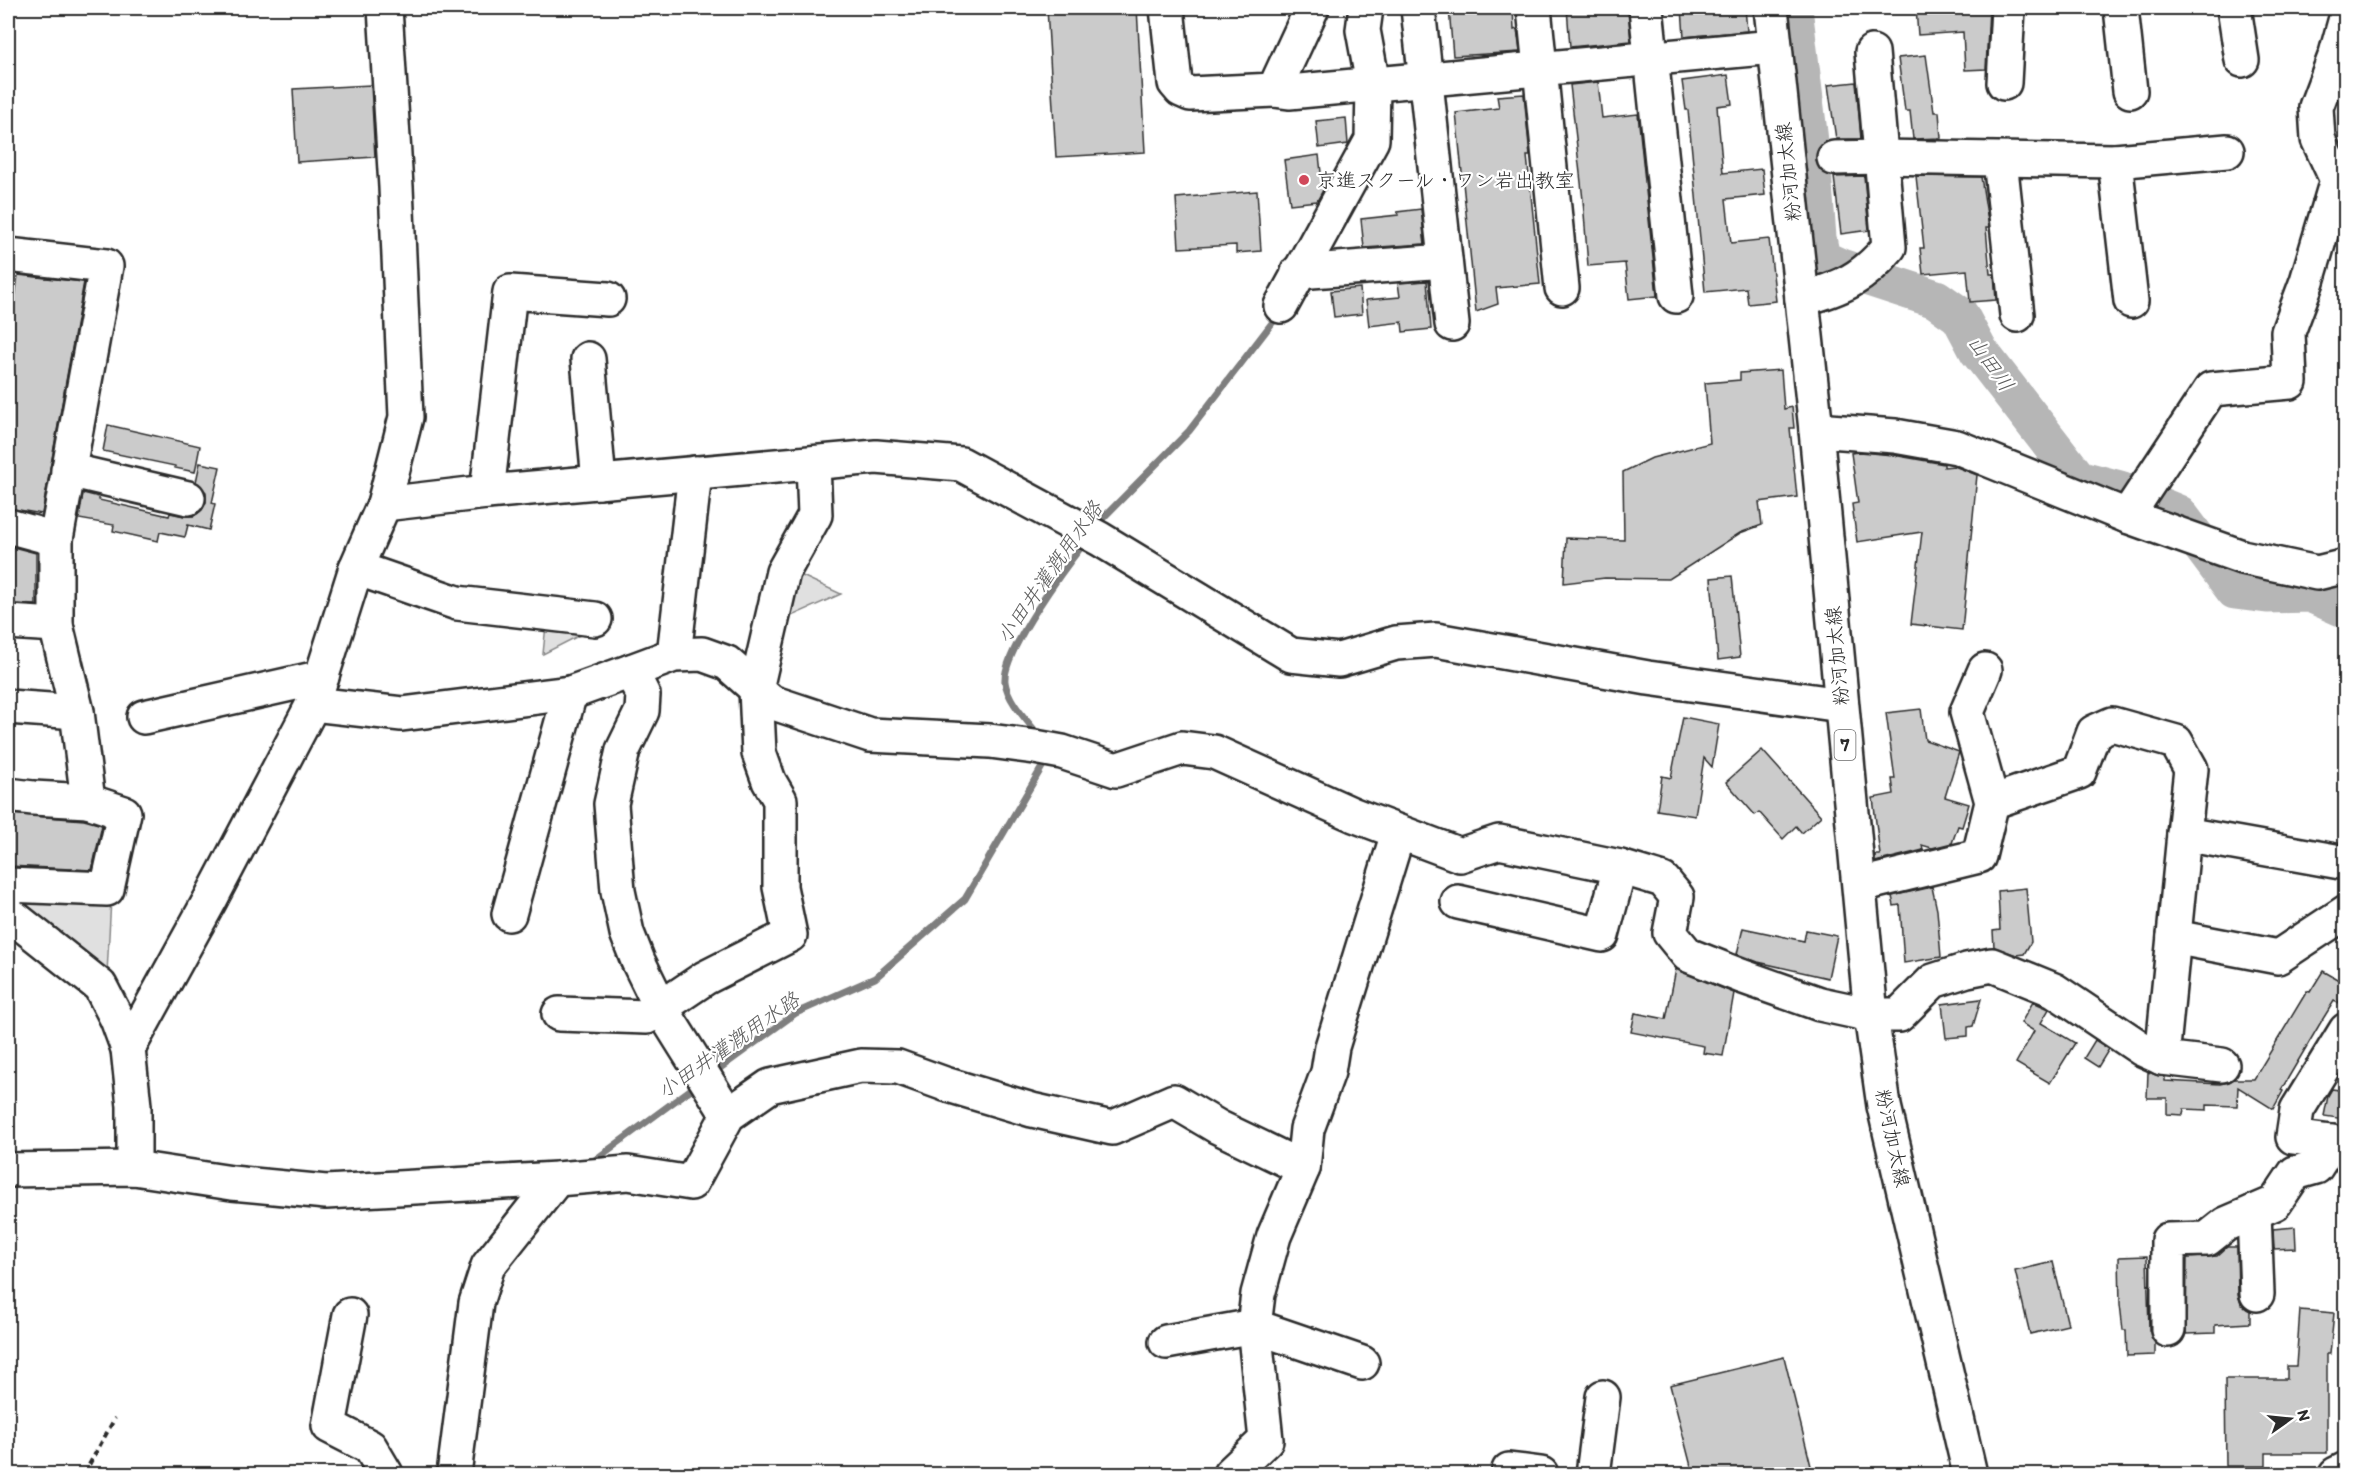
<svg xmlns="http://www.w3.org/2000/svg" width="2353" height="1482" viewBox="0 0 2353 1482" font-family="Itim,'Klee One',sans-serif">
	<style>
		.green { fill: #e0e0e0; stroke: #868686; stroke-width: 1.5 }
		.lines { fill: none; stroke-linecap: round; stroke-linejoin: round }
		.stream { stroke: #7e7e7e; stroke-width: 7 }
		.river { stroke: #b6b6b6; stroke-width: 39 }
		.building { fill: #cbcbcb; stroke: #2b2b2b; stroke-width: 1.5 }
		.minor-casing { stroke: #2b2b2b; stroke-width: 38 }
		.major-casing { stroke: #2b2b2b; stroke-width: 38 }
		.path { stroke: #2b2b2b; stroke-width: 4; stroke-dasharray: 6 4.5; stroke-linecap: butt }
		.minor { stroke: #fff; stroke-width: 33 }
		.major { stroke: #fff; stroke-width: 33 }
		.poi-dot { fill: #d1495b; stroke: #fff; stroke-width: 2 }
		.labels { text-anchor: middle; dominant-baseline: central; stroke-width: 4.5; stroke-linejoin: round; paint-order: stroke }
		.shield { fill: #fff; stroke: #6b6b6b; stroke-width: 1.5 }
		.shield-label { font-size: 18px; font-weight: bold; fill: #2b2b2b }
		.street-label { font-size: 20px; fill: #2b2b2b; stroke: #fff }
		.poi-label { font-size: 20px; fill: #2b2b2b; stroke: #fff; text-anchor: start }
		.water-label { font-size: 21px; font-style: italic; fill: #5c5c5c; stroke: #fff }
	</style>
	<rect width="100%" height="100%" fill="#fff"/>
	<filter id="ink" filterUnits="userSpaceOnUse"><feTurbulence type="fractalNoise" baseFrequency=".0167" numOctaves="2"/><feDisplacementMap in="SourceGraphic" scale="12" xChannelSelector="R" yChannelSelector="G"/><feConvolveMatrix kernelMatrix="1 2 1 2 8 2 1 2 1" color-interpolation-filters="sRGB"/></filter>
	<g filter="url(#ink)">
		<g class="green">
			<polygon points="798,574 841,594 785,619"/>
			<polygon points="546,625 592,629 543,654"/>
			<polygon points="111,899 107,973 8,902"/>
		</g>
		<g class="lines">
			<g class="stream">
				<polyline points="1095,528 1104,517 1189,431 1279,314"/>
				<path d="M1040 737C1028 721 1008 702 1005 682 1002 653 1065 567 1085 542"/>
				<polyline points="712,1074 796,1013 875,978 965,899 1045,762 1045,759"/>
				<polyline points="588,1165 698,1084"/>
			</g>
			<polyline class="river" points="1793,8 1811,158 1817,238 1821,259 1841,268 1936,299 1960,316 1978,350 2078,479 2120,490 2178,514 2235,590 2267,594 2310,593 2346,609"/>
		</g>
		<g class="building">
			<polygon points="1047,8 1137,8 1145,152 1056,157"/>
			<polygon points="1449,8 1513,8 1514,30 1517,29 1520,52 1453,56"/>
			<polygon points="1567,8 1628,8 1631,41 1570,47"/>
			<polygon points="1682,8 1745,8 1747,31 1684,37"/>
			<polygon points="1916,8 1989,8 1986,69 1965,70 1963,32 1918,35"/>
			<polygon points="1926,55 1934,112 1939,112 1941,138 1913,139 1910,111 1905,111 1898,58"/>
			<polygon points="1728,75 1732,104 1717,106 1723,173 1762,169 1765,195 1726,199 1731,243 1769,239 1776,301 1748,304 1746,288 1705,292 1688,110 1686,110 1682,81"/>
			<polygon points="1598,82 1602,118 1638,114 1657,296 1629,299 1625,263 1588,266 1583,200 1570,85"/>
			<polygon points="1856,82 1861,139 1836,139 1828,85"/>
			<polygon points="371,85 375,157 297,162 293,89"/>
			<polygon points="1524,94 1530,156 1527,156 1540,284 1496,288 1498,304 1476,312 1456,113 1499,108 1497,96"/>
			<polygon points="1346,118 1348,144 1319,148 1316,121"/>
			<polygon points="1319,155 1323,190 1317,201 1290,204 1284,160"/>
			<polygon points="1864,176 1869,230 1841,234 1834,177"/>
			<polygon points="1916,176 1981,177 1989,228 1986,228 1990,274 1994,274 1996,300 1970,302 1967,270 1923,274 1920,248 1924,248"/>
			<polygon points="1257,191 1261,251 1236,253 1236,245 1179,248 1176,198"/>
			<polygon points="1421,209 1425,244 1364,248 1361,219 1398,215 1397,212"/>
			<polygon points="18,275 84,282 42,514 8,508 8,351"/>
			<polygon points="1427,281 1431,329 1403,332 1402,322 1369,326 1366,300 1400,297 1398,283"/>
			<polygon points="1360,288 1362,314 1334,317 1331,291"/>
			<polygon points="1781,370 1784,409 1792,407 1794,428 1790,428 1797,497 1759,502 1762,525 1740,533 1669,579 1605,578 1564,583 1566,538 1624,540 1623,472 1652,458 1710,443 1705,383 1740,380 1740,373"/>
			<polygon points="108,425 200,446 195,472 175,468 175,466 103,451"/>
			<polygon points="1859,452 1893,455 1944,464 1944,467 1954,466 1977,475 1962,630 1911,624 1922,532 1857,542 1852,504 1858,503 1851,453"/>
			<polygon points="200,463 220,467 212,503 215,504 209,530 188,525 185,537 160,532 158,541 113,531 114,525 79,519 83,493 99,497 99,500 169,516 170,513 184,516 194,516 202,510 206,502 206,492 196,482"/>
			<polygon points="13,547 36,553 36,605 13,604"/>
			<polygon points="1732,576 1740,657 1718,660 1711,578"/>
			<polygon points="1921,709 1925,740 1959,752 1945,797 1969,804 1962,827 1958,826 1952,843 1932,848 1922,845 1923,850 1875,862 1875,855 1880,855 1873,798 1894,794 1892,779 1895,779 1886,713"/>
			<polygon points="1683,717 1719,724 1712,767 1704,758 1695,816 1657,810 1662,776 1671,778"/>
			<polygon points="1762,750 1821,816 1802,833 1796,826 1783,839 1759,812 1755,815 1726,782"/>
			<polygon points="8,814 84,820 102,825 92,870 8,866"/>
			<polygon points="1932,887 1937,910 1941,957 1904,963 1900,905 1894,906 1892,896"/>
			<polygon points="2026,888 2031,942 2024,954 2016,955 1994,947 1993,931 2000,930 1998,891"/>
			<polygon points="1743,928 1804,941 1806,930 1837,936 1828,978 1758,962 1737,954"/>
			<polygon points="1676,969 1734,993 1723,1056 1703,1053 1704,1046 1631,1032 1635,1013 1666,1019"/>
			<polygon points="2323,971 2346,984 2346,989 2338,1003 2334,1001 2321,1022 2281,1090 2283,1091 2273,1109 2238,1087 2237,1106 2207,1105 2207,1110 2184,1109 2183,1115 2167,1114 2167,1098 2147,1098 2148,1072 2165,1077 2165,1081 2220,1084 2229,1082 2234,1079 2254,1079 2307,991 2310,992"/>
			<polygon points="1981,999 1973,1026 1968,1027 1968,1036 1946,1038 1942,1004"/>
			<polygon points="2033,1002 2049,1009 2041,1023 2075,1043 2050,1083 2016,1063 2034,1031 2021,1023"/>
			<polygon points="2095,1040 2109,1049 2098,1067 2084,1058"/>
			<polygon points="2332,1089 2346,1091 2344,1119 2324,1116 2328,1096"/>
			<polygon points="2295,1227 2296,1248 2274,1249 2273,1229"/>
			<polygon points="2227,1247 2237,1247 2238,1295 2241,1304 2250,1311 2250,1323 2215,1325 2215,1333 2186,1334 2187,1258 2217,1256"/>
			<polygon points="2147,1256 2149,1330 2155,1343 2155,1355 2127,1356 2126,1330 2123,1330 2120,1304 2119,1257"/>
			<polygon points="2053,1262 2068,1325 2030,1334 2015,1271"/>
			<polygon points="2300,1310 2334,1313 2330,1354 2327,1354 2327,1453 2266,1453 2266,1466 2226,1466 2225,1379 2287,1379 2287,1366 2296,1366"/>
			<polygon points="1784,1357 1813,1474 1693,1474 1670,1385"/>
		</g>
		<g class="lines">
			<defs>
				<g id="minor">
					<polyline points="1167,8 1175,83 1181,90 1190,94 1274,90 1312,8"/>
					<polyline points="1418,8 1452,324"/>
					<polyline points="1534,8 1562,288"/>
					<polyline points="1646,8 1676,296"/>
					<polyline points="2121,8 2130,91"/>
					<polyline points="2234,8 2242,60"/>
					<polyline points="2004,83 2008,8"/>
					<polyline points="1274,90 1289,92 1774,47"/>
					<polyline points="1834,158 1880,157 2115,161 2227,151"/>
					<polyline points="2000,160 2017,315"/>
					<polyline points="2115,161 2131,301"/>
					<polyline points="8,255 106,266 56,539 56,625 77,712 88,801 33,798 8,795"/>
					<polyline points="1298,272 1445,261"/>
					<path d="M1802 299C1841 288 1863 279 1889 247L1872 52"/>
					<polyline points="1281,306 1372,140 1373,84 1363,30 1366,8"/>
					<polyline points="588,359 599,482"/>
					<polyline points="1816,430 1895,436 1957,447 2127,516 2242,557 2317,573 2346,566"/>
					<polyline points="68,470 188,498"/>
					<polyline points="487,492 510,292 608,299"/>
					<polyline points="384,504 487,492 876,457 961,464 1100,539 1291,655 1339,660 1396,643 1436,640 1648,678 1841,705"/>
					<polyline points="2127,516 2211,389 2290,382 2288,332 2307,281 2337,180 2318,139 2316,107 2336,54 2346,18"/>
					<polyline points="8,526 56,539"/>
					<polyline points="356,568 457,603 595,619"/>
					<polyline points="8,622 56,625"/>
					<polyline points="674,655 695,473"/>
					<polyline points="313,704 402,714 570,693 631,671"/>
					<polyline points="8,707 77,712"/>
					<polyline points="144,717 322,677"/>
					<polyline points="1992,802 2079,772 2094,732 2112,724 2176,742 2191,769 2184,834 2346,863"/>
					<polyline points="8,885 107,889 124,813 88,801"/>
					<polyline points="1860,885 1979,856 1992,802 1967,712 1985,670"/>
					<polyline points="1458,902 1602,935 1620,867"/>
					<polyline points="8,913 100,986 117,1019 128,1049 134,1106 134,1168"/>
					<polyline points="509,914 570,693"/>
					<polyline points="2174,937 2278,957 2346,912"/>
					<polyline points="559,1014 647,1017 705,978 790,935 780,887 780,800 769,781 759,753 756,689 783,572 815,515 813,463"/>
					<polyline points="2346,1030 2297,1110 2293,1137 2346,1144"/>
					<polyline points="128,1049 210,900 313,704 356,568 384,504 406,417 396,187 385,8"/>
					<polyline points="2162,1058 2222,1065"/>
					<polyline points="728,1115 661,1008 638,961 627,933 618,891 611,804 623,750 642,711 643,695 631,671 674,655 702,654 727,663 771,702 870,735 990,741 1035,747 1062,752 1116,770 1182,748 1214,752 1354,815 1460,855 1499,842 1620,867 1663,880 1677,897 1670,933 1688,955 1741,976 1820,1004 1871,1015 1899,1015 1933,981 1967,970 1992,965 2054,990 2142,1049 2162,1058 2184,834"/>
					<polyline points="8,1170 134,1168 232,1183 326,1192 557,1179 628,1173 691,1183 728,1115 770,1086 861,1066 898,1067 945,1084 1032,1110 1112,1128 1174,1101 1218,1127 1303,1168"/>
					<polyline points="2254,1212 2257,1294"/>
					<polyline points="350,1315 329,1426 370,1447 386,1474"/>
					<polyline points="2168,1330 2168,1240 2207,1239 2226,1224 2275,1203 2295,1173 2316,1167 2332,1142"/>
					<polyline points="1166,1342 1254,1326 1362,1363"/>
					<polyline points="1509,1470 1541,1474"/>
					<polyline points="454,1474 476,1303 488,1266 557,1179"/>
					<polyline points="1230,1474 1266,1440 1254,1326 1258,1294 1274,1236 1303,1168 1307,1129 1328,1072 1332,1047 1394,846 1404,835"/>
					<polyline points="1593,1474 1603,1397"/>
					<polyline points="2336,1474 2346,1469"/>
				</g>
				<polyline id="major" points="1771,8 1816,430 1871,1015 1884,1106 1970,1474"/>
			</defs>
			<use href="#minor" class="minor-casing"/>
			<use href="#major" class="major-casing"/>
			<polyline class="path" points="84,1474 115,1418"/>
			<use href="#minor" class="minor"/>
			<use href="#major" class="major"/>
		</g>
	</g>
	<circle class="poi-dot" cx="1304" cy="180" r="6"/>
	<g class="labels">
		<rect class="shield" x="1834.5" y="730" width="21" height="30" rx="4.5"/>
		<g class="shield-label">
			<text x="1845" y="745">7</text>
		</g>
		<g class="street-label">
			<text transform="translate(1788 172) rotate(-96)">粉河加太線</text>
			<text transform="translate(1837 656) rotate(-95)">粉河加太線</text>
			<text transform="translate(1893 1138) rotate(78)">粉河加太線</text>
		</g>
		<g class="poi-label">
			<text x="1316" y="180">京進スクール・ワン岩出教室</text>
		</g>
		<g class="water-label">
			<text transform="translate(1991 363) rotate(55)">山田川</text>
			<text transform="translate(1049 572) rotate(-55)">小田井灌漑用水路</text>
			<text transform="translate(728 1045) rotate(-35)">小田井灌漑用水路</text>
		</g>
	</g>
	<rect width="2353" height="1482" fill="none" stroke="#fff" stroke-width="30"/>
	<rect x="15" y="15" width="2323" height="1452" fill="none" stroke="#2b2b2b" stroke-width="2" filter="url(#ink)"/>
	<g transform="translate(2290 1419) rotate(75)" stroke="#ffffff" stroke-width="4.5" paint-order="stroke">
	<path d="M0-4.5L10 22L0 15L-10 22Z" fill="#2b2b2b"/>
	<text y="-9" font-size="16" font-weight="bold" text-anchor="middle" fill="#2b2b2b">N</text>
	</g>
</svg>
